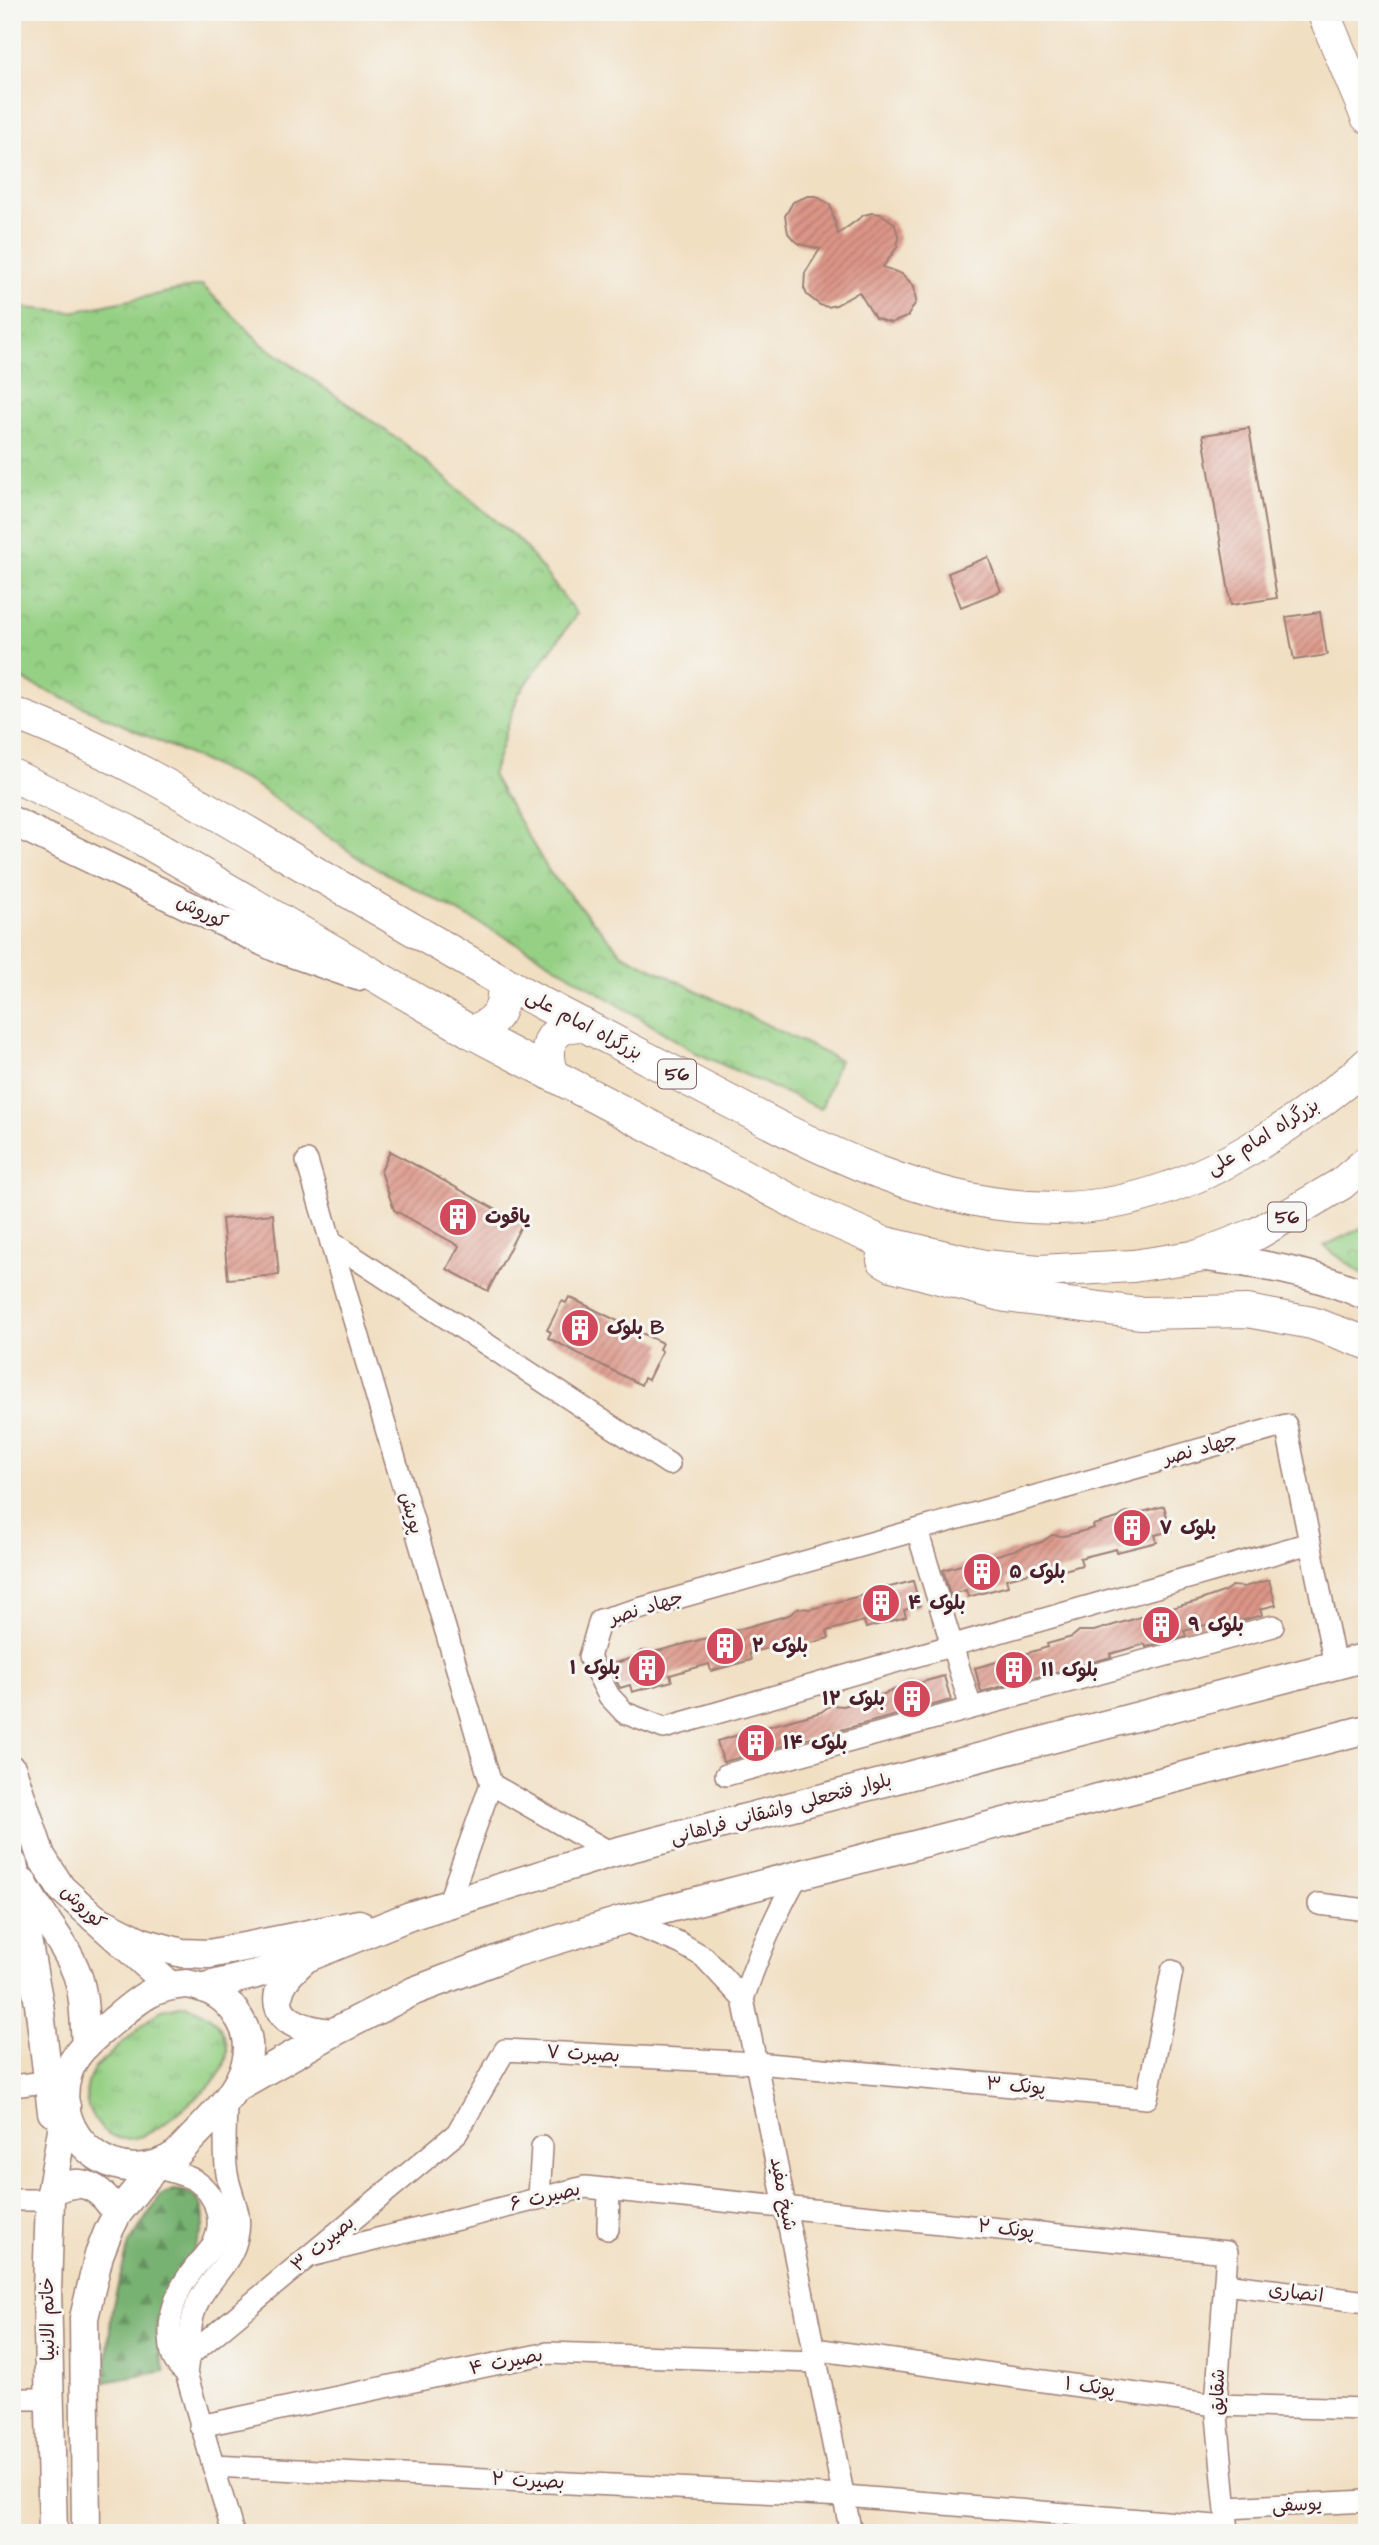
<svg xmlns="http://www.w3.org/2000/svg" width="1379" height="2545" viewBox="0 0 1379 2545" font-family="'Architects Daughter','Playpen Sans Arabic',sans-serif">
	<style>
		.grass { fill: url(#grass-tufts); stroke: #707858; stroke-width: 2 }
		.forest { fill: url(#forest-firs); stroke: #61684e; stroke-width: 2 }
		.park { fill: url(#park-crowns); stroke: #707858; stroke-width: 2 }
		.building { fill: url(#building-hatch) }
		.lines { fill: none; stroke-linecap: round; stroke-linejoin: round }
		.minor-casing { stroke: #9e7f76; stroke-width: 24 }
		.major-casing { stroke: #9e7f76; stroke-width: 31 }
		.highway-casing { stroke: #9e7f76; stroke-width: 34 }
		.minor { stroke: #fff; stroke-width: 21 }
		.major { stroke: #fff; stroke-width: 28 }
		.highway { stroke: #fff; stroke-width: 32 }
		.labels { text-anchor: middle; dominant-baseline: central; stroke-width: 6; stroke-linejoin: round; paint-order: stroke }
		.shield { fill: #f6f6f2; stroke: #7e6067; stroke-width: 2 }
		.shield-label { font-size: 18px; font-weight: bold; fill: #4a1f2b }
		.street-label { font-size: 19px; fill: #4a1f2b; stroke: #f6f6f2 }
		.poi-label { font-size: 19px; font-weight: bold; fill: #4a1f2b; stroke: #f6f6f2; text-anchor: start }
	</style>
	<defs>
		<pattern id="grass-tufts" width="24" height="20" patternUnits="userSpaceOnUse" patternTransform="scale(1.75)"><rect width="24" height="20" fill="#95d084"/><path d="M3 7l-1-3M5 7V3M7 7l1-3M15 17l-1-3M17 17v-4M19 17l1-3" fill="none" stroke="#82b272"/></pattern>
		<pattern id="forest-firs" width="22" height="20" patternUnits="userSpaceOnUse" patternTransform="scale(1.75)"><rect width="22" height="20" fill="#78b272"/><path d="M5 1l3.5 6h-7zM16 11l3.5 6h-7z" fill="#64905e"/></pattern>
		<pattern id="park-crowns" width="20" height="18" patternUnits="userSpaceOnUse" patternTransform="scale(1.75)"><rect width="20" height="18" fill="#95d084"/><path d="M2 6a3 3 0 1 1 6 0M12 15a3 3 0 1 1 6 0" fill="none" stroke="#82b272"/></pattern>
		<pattern id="building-hatch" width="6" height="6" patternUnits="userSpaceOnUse" patternTransform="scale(1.75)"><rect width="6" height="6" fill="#dc9587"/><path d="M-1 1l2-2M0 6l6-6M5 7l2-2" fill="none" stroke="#b4796f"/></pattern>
	</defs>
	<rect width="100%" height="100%" fill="#f6f6f2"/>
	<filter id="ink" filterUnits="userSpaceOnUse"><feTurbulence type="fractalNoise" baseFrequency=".0143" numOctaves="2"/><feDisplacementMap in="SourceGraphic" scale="14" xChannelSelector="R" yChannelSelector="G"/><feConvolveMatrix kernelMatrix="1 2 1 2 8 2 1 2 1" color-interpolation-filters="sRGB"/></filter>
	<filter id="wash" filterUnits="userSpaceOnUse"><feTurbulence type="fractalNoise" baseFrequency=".00686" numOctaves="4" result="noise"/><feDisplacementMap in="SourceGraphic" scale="28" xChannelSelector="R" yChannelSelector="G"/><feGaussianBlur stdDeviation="1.57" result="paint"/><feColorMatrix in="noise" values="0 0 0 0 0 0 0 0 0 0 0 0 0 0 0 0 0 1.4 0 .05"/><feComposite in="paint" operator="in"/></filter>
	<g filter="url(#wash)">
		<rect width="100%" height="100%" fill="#f1dfc2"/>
		<path class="grass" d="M185 2005C216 2012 239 2042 220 2073 212 2087 197 2096 185 2107 159 2129 122 2160 94 2119 83 2103 85 2085 94 2069L152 2016 162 2010Z"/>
		<path class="forest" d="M173 2190C183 2190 191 2192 197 2199 223 2230 167 2281 159 2312 154 2332 158 2351 165 2371L105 2382 112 2308 129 2244 160 2196Z"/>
		<g class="park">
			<polygon points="202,285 262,344 406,445 521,542 577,614 518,695 492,775 550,873 622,954 839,1060 821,1109 697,1053 531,951 363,861 254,784 12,675 12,307 72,312"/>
			<polygon points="1367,1225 1367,1278 1324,1246"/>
		</g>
		<g id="blocks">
			<g class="building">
				<polygon points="808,196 816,196 830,205 838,234 864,215 872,213 881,214 894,223 899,238 897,247 883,267 902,274 914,286 916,302 907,317 891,323 875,318 859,292 836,305 828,307 820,305 807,295 804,288 805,273 820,249 800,244 793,239 788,233 785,216 793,202"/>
				<polygon points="1249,428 1277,598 1231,605 1203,435"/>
				<polygon points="988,557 1001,591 961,607 948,573"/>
				<polygon points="1320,612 1327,655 1294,660 1286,617"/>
				<polygon points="390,1151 522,1224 488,1291 447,1269 459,1246 394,1210 381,1171"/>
				<polygon points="273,1214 279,1275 228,1279 222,1219"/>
				<polygon points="569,1297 662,1343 659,1349 662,1351 648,1380 644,1378 641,1385 548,1338 551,1332 547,1330 562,1301 566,1303"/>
				<polygon points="1164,1506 1171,1531 1155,1535 1157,1542 1117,1552 1116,1549 1080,1558 1082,1565 1043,1576 1041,1570 1006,1579 1008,1586 968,1597 966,1590 950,1595 943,1570 968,1563 978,1556 990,1557 1042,1542 1052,1535 1064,1536 1094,1528 1093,1525 1118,1518 1127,1512 1139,1513"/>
				<polygon points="1269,1580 1276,1605 1260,1609 1262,1615 1222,1626 1221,1621 1184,1631 1186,1636 1146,1647 1145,1644 1110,1654 1111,1657 981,1692 975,1668 1000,1661 1006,1655 1021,1655 1048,1647 1047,1644 1072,1637 1079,1631 1094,1631 1147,1615 1156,1608 1168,1609 1198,1601 1223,1592 1232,1586 1244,1587"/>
				<polygon points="913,1581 920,1606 904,1610 906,1617 866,1628 864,1621 827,1631 829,1638 789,1649 787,1643 749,1653 751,1660 711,1671 709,1664 691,1669 670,1675 672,1681 632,1692 630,1685 620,1688 608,1665 633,1658 642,1651 654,1652 711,1637 718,1631 733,1631 789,1615 799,1608 811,1609 867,1594 876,1587 890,1587"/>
				<polygon points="944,1676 951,1700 723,1762 717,1741 742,1734 748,1728 763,1728 821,1712 831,1705 843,1706 873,1698 897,1689 907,1683 919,1683"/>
			</g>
		</g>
	</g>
	<g filter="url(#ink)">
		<use href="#blocks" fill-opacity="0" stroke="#9e7f76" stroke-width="2"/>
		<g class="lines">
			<defs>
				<g id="minor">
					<polyline points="307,1161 491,1784 448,1904"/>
					<polyline points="331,1242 669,1464"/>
					<polyline points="917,1530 971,1708"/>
					<polyline points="1310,1543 664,1728 625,1713 609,1696 589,1657 600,1620 1286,1425 1335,1665"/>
					<polyline points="726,1775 1273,1626"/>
					<polyline points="491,1784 611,1853"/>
					<polyline points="1319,1904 1367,1910"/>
					<polyline points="623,1920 680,1943 704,1957 743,1999 851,2533"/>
					<path d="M743 1999C758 1955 775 1915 798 1875"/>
					<polyline points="12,2086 62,2080"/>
					<path d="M226 2099C226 2124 223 2150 227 2174 231 2197 243 2213 237 2237 232 2263 211 2277 199 2300 187 2324 191 2348 186 2373L233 2533"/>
					<path d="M155 2167C169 2171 185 2174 196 2181 217 2195 224 2223 213 2244 208 2254 199 2261 193 2270 178 2288 169 2312 170 2335 171 2354 171 2361 186 2373"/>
					<polyline points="539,2197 542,2147"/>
					<polyline points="12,2200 50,2200"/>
					<polyline points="608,2229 609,2189"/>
					<polyline points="314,2255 585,2187 1227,2252 1216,2405 1228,2533"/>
					<polyline points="1225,2284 1367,2302"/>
					<polyline points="814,2349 1216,2405 1367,2409"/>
					<polyline points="190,2355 457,2133 505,2050 756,2063 1147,2098 1172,1971"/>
					<polyline points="12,2399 49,2399"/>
					<polyline points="200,2426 548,2353 817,2362"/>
					<polyline points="213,2466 844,2496 1228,2527"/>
					<polyline points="1227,2508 1367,2501"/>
				</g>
				<g id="major">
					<polyline points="12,821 275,947 358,976"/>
					<path d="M1199 1256C1256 1263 1314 1272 1367 1296"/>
					<polyline points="12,1770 41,1856 61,1888 169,1985"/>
					<polyline points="13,1864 39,2004 52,2112"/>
					<path d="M23 1883C39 1915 64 1940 77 1974 85 1996 84 2021 86 2045"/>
					<polyline points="94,1918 142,1942 182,1953 209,1954 359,1924"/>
					<path d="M306 1958C297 1966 286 1975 281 1987 267 2021 308 2031 332 2033"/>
					<path d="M187 1984C210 1988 227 1997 239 2018 272 2069 208 2119 177 2154 119 2195 47 2137 68 2073 75 2050 96 2036 113 2021 138 2000 152 1986 187 1984Z"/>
					<polyline points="204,1987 253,1975 306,1958 410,1916 611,1853 1367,1657"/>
					<polyline points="237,2087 332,2033 414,1991 517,1952 623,1920 1367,1729"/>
					<path d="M51 2192C81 2174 101 2187 117 2214"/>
					<polyline points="53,2533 47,2290 50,2200 66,2106"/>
					<polyline points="86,2533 84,2318 99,2255 108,2232 117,2214 155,2167"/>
				</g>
				<g id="highway">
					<polyline points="1323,12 1367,117"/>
					<path d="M12 713C122 753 221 817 321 876 396 919 470 964 545 1005 597 1032 649 1059 700 1086 812 1145 926 1208 1056 1208 1147 1208 1229 1167 1301 1116 1323 1100 1347 1083 1367 1064"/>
					<polyline points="12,775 128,831 471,1032 813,1212 882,1242 985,1266 1040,1271 1133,1266 1199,1256 1258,1233 1341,1184 1367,1162"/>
					<path d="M471 1032C498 1022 505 1010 503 981"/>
					<path d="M552 1075C542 1045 550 1025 584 1025"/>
					<polyline points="883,1260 892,1265 1006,1296 1140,1313 1247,1311 1312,1323 1367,1343"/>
				</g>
			</defs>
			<use href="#minor" class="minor-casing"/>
			<use href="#major" class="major-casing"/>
			<use href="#highway" class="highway-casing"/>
			<use href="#minor" class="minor"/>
			<use href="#major" class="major"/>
			<use href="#highway" class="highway"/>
		</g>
	</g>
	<defs>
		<symbol id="building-disc" viewBox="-11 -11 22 22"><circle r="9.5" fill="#d1495b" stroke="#f6f6f2"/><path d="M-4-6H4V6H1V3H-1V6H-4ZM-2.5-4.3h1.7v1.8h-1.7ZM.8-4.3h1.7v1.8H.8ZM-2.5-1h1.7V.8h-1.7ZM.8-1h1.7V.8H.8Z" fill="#fff"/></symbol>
	</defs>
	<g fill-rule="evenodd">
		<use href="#building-disc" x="436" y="1195" width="44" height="44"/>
		<use href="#building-disc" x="558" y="1306" width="44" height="44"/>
		<use href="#building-disc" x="1110" y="1506" width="44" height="44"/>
		<use href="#building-disc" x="960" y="1550" width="44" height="44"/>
		<use href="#building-disc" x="859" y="1581" width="44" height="44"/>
		<use href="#building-disc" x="1139" y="1603" width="44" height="44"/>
		<use href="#building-disc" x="703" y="1624" width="44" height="44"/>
		<use href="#building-disc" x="625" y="1646" width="44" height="44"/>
		<use href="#building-disc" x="992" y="1648" width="44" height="44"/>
		<use href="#building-disc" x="890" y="1677" width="44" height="44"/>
		<use href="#building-disc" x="734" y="1721" width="44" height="44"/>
	</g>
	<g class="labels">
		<g class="shield">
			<rect x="658" y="1059.5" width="38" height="29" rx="5"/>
			<rect x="1268" y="1202.5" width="38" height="29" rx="5"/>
		</g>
		<g class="shield-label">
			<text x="677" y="1074">56</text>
			<text x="1287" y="1217">56</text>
		</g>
		<g class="street-label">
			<text transform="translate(202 912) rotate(26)">کوروش</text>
			<text transform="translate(584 1025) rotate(28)">بزرگراه امام علی</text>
			<text transform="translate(1263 1137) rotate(-32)">بزرگراه امام علی</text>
			<text transform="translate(1200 1449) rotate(-16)">جهاد نصر</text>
			<text transform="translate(411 1513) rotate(74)">پویش</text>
			<text transform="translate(646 1608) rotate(-17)">جهاد نصر</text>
			<text transform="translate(781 1809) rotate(-15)">بلوار فتحعلی واشقانی فراهانی</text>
			<text transform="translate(83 1907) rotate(44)">کوروش</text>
			<text transform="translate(583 2054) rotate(3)">بصیرت ۷</text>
			<text transform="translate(1016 2086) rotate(5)">پونک ۳</text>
			<text transform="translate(783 2194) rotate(79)">شیخ مفید</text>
			<text transform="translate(545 2197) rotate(-13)">بصیرت ۶</text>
			<text transform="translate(1006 2229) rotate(6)">پونک ۲</text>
			<text transform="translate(323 2244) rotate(-40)">بصیرت ۳</text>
			<text transform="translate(1296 2293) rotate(7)">انصاری</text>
			<text transform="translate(48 2319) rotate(-91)">خاتم الانبیا</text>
			<text transform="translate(506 2362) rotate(-11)">بصیرت ۴</text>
			<text transform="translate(1090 2387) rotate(8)">پونک ۱</text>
			<text transform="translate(1218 2392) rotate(-89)">شقایق</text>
			<text transform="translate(528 2481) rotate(3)">بصیرت ۲</text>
			<text transform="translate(1297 2505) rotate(-3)">یوسفی</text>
		</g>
		<g class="poi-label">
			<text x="485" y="1217">یاقوت</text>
			<text x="607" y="1328">بلوک B</text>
			<text x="1159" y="1528">بلوک ۷</text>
			<text x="1009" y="1572">بلوک ۵</text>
			<text x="908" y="1603">بلوک ۴</text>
			<text x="1188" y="1625">بلوک ۹</text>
			<text x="752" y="1646">بلوک ۲</text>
			<text x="620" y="1668" text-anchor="end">بلوک ۱</text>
			<text x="1041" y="1670">بلوک ۱۱</text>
			<text x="885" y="1699" text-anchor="end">بلوک ۱۲</text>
			<text x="783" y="1743">بلوک ۱۴</text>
		</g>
	</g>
	<rect width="1379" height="2545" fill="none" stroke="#f6f6f2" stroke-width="42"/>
</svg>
